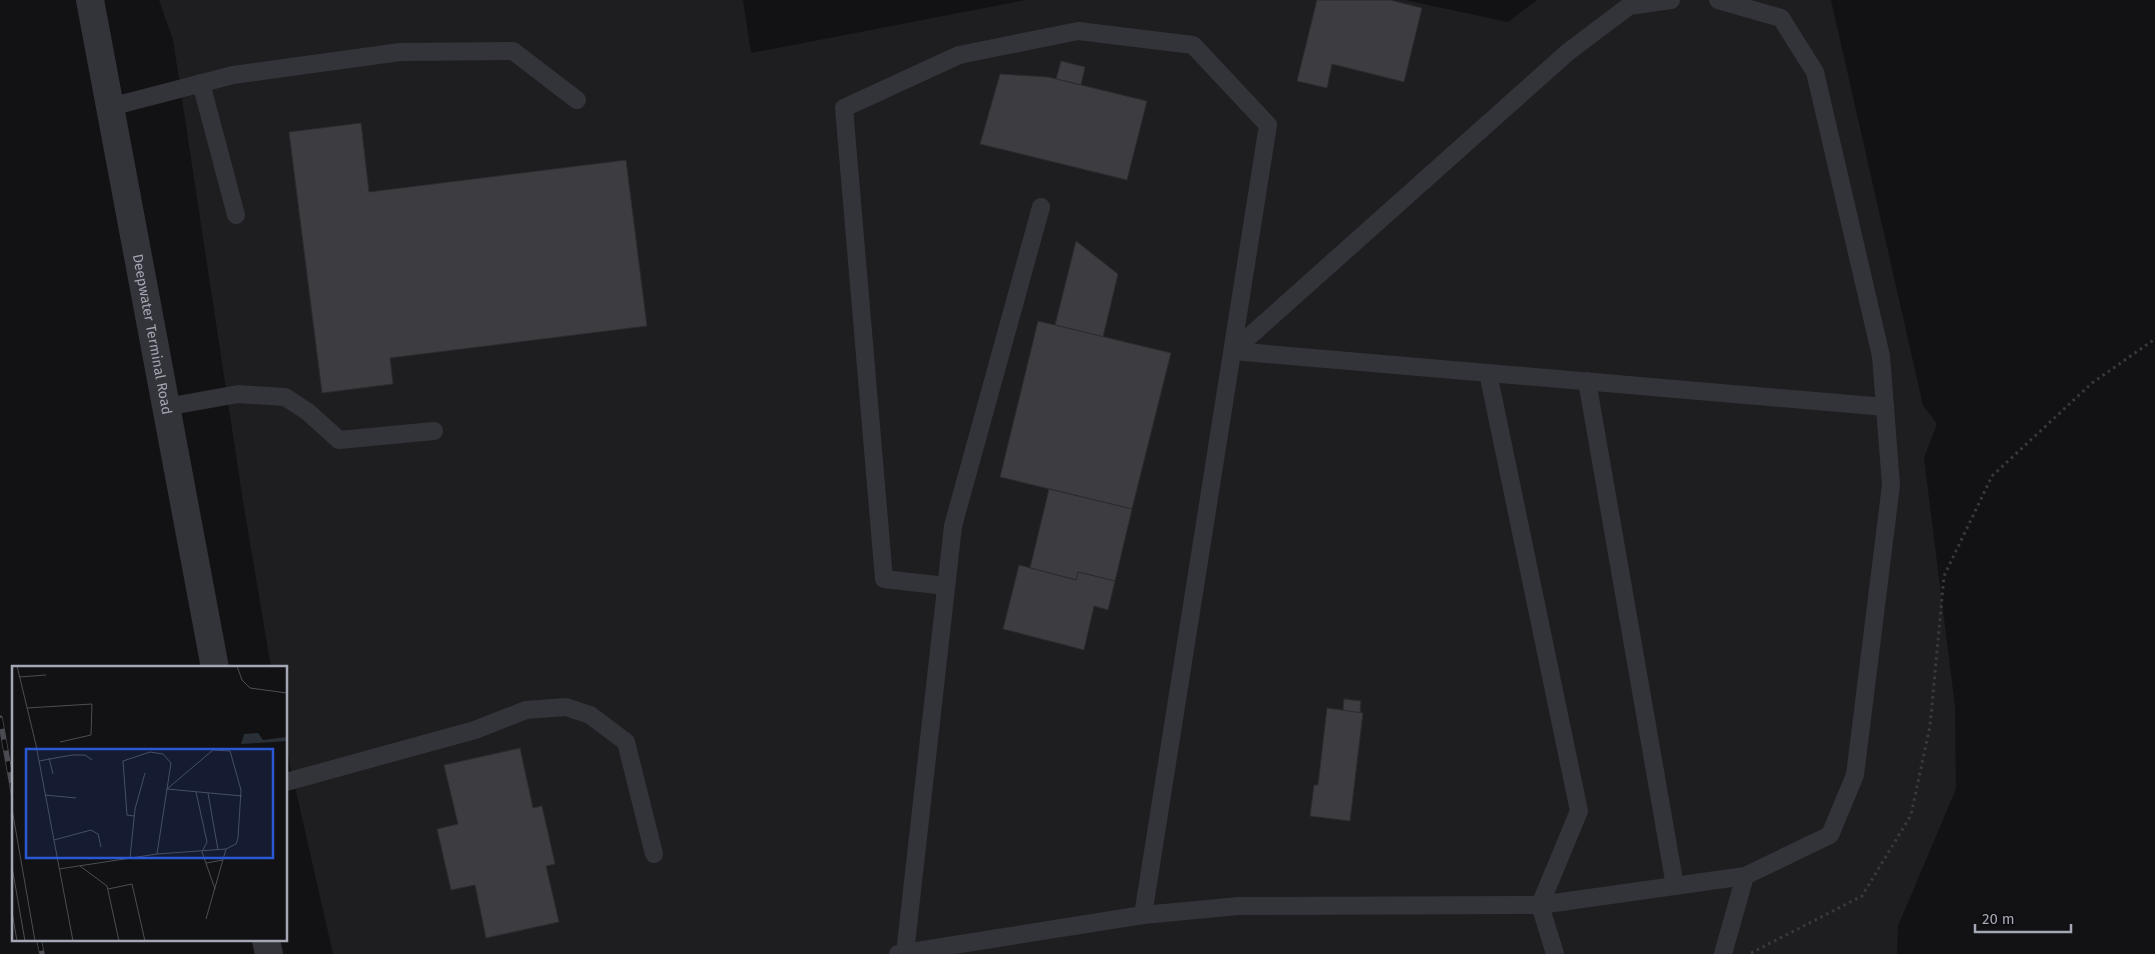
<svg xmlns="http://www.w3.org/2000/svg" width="2155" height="954" viewBox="0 0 2155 954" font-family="'Fira Sans',sans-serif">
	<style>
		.built { fill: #1e1e21 }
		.building { fill: #3c3c41; stroke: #2c2c30 }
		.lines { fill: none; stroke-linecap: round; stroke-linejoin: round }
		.path { stroke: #393a40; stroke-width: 3; stroke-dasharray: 2.5 4; stroke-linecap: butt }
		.service { stroke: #333439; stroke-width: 18 }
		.minor { stroke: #333439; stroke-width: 28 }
		.rail-casing { stroke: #4a4b52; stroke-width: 5.5 }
		.rail { stroke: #0d0d0f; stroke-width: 4; stroke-dasharray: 11; stroke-linecap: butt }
		.labels { text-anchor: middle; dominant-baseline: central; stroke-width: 4; stroke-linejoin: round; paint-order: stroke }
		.street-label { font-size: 14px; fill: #a4a7b4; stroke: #0d0d0f }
		.inset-road { fill: none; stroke: #4c4e54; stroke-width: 1 }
		.view { fill: #2a57d4; fill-opacity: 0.15; stroke: #2a57d4; stroke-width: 2.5 }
		.inset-edge { fill: none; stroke: #a4a7b4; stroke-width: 2.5 }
	</style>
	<rect width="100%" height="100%" fill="#121214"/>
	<polygon class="built" points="159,0 743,0 751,53 1026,0 1405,0 1508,22 1537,0 1831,0 1923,405 1937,424 1924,458 1955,706 1956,789 1898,926 1897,954 333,954 286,747 286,668 271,668 243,501 173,40"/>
	<g class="building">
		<polygon points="1317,0 1390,0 1422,8 1404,82 1332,64 1327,88 1297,81"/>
		<polygon points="1061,61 1085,67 1081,85 1056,79"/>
		<polygon points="1000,74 1048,77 1147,101 1127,180 980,144"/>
		<polygon points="361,123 369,192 626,160 647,326 390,358 393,384 322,393 289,132"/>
		<polygon points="1076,241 1118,274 1103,337 1055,325"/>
		<polygon points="1038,321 1171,353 1132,509 1000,477"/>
		<polygon points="1049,489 1132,509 1115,581 1078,572 1076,580 1030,568"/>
		<polygon points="1019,565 1076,580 1078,572 1115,581 1108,610 1094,606 1084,650 1003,629"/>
		<polygon points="1344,699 1361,701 1360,713 1343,711"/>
		<polygon points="1327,708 1363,713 1350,821 1310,816 1314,785 1318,785"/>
		<polygon points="520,748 533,808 542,806 555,864 546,866 559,922 486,938 475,885 451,890 437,829 458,824 444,765"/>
	</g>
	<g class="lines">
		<polyline class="path" points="1751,953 1862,896 1911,815 1930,726 1944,576 1992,476 2092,383 2155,339"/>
		<g class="service">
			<polyline points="201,83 236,215"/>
			<polyline points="110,107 233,75 400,52 513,51 577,100"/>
			<polyline points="1233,351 1885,407"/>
			<polyline points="1233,351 1568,52 1629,6 1671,0"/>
			<polyline points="1488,373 1579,811 1540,905 1555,954"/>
			<polyline points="1587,381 1675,886"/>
			<polyline points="166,407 238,394 285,397 308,412 339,440 434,431"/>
			<polyline points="286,782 475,730 526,710 566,707 590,715 626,742 654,854"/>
			<polyline points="1143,915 1239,906 1540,905 1745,876 1830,835 1855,775 1891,485 1881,356 1815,72 1781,18 1718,0"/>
			<polyline points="905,953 953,526 1041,207"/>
			<polyline points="898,954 1143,915 1268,125 1193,45 1078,31 959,55 844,108 884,579 946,586"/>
			<polyline points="1723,954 1745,876"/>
		</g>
		<g class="minor">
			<path id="s1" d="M90 0 215 668"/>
			<polyline points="266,940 269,954"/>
		</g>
		<defs>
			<g id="rail">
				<polyline points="0,718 14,796"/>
				<polyline points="39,940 42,954"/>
			</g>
		</defs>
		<use href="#rail" class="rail-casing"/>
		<use href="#rail" class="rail"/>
	</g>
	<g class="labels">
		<g class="street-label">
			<text stroke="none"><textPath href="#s1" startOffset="340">Deepwater Terminal Road</textPath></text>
		</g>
	</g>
	<g transform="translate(12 666)">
		<rect width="275" height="275" fill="#121214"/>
		<path d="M246 67 251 74 275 71V75L229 78 232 68Z" fill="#292f37"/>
		<path class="inset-road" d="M5 0 24 79 61 275M225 0 230 14 238 22 275 27M7 11 34 9M15 42 80 38 79 69 48 76M37 92 41 108M27 95 60 89H73L80 94M155 123 230 130M184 126 195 176 190 186 203 223M196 127 206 184M33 129 64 132M0 143 23 275M42 174 79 164 86 168 89 181M145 188 214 183 224 178 226 172 229 124 218 85 201 84 155 123M118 192 123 143 133 107M194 197 211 194M68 200 95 220 107 275M0 201 13 275M47 203 145 188 159 97 151 88 138 86 111 95 115 149 122 150M96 223 120 218 133 275M0 246 5 275M194 253 214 183"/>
		<path class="view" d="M14 83H261V192H14Z"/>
		<rect width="275" height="275" class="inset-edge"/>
	</g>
	<path d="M1975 924v8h96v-8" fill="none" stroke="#a4a7b4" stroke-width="2.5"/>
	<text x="1982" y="924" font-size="15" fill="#a4a7b4" stroke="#0d0d0f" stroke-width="4" paint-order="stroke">20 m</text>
</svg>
